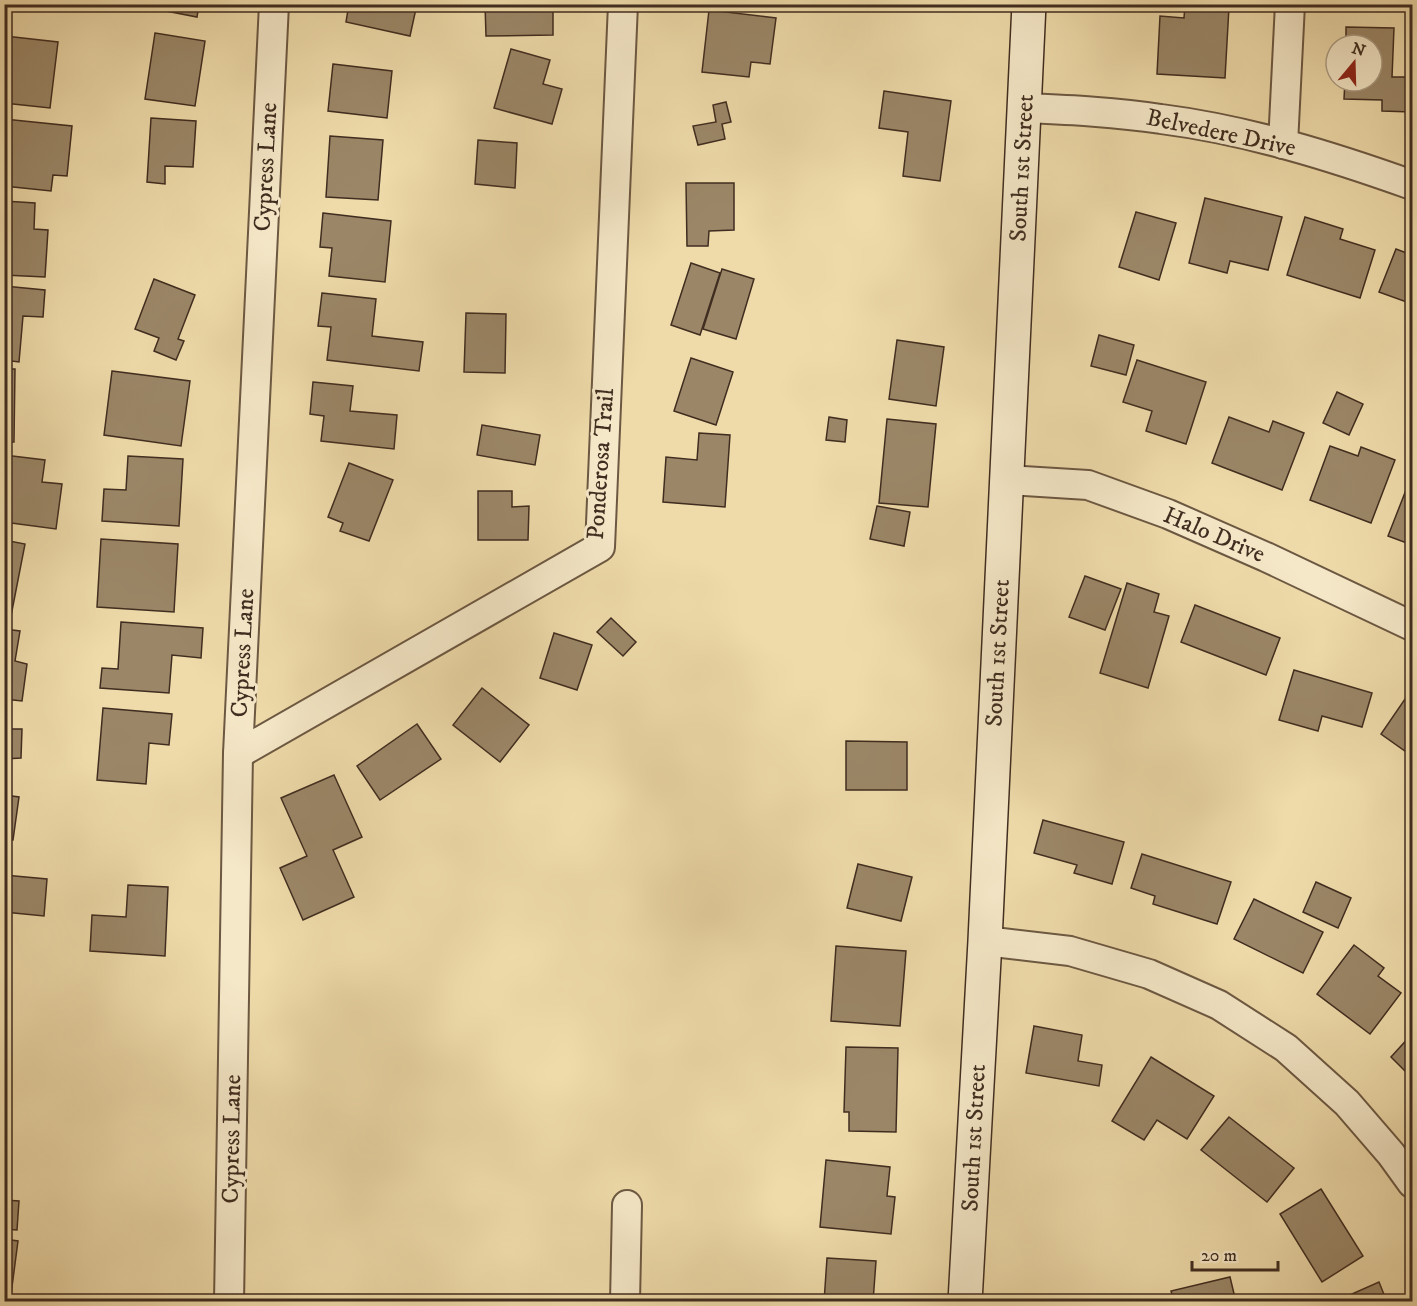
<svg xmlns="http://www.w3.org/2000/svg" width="1417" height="1306" viewBox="0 0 1417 1306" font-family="'IM FELL DW Pica',serif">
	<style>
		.building { fill: #9b8768; stroke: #402d20; stroke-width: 1.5 }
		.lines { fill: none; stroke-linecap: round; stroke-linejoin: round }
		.street-casing { stroke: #6c5842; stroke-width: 32 }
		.secondary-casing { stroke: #402d20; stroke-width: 36 }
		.street { stroke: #f5e8c8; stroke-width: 28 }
		.secondary { stroke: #f5e8c8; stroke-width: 33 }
		.labels { text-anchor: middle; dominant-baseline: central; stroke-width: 6; stroke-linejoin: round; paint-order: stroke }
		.street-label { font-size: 24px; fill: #402d20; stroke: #f5e8c8 }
	</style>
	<rect width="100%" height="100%" fill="#efdbaa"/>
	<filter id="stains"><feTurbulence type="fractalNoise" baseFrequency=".00333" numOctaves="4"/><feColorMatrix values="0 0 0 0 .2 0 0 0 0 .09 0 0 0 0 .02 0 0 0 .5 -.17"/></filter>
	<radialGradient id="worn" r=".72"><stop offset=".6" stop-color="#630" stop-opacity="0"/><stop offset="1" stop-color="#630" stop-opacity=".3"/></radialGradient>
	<g class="building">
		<polygon points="130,4 199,4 197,17"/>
		<polygon points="349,4 417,4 410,36 346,22"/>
		<polygon points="485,4 553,4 553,35 486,36"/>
		<polygon points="1185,5 1229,7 1225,78 1157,74 1160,16 1184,18"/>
		<polygon points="709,10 776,18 770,64 751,62 749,77 702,72"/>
		<polygon points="1346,27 1394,28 1392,77 1412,77 1412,112 1382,111 1382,100 1344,99 1345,81 1372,81 1372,45 1346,45"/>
		<polygon points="155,33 205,41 195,106 145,99"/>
		<polygon points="5,36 58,42 50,108 4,103"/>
		<polygon points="511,49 550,60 543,84 562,89 552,124 494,108"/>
		<polygon points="333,64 392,71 387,118 328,111"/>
		<polygon points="884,91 951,101 940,181 903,176 908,132 879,128"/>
		<polygon points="726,102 731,122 722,124 725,139 698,145 693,126 716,122 713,105"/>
		<polygon points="151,118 196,121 193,167 165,166 165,184 147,182"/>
		<polygon points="4,119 72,126 67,176 53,175 51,191 4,186"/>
		<polygon points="330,136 383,140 378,200 326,197"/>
		<polygon points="478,140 517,143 515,188 475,184"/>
		<polygon points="686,183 734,183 734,230 709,231 708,246 687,246"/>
		<polygon points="1205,198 1282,217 1268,270 1230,261 1227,273 1189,263"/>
		<polygon points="4,201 35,203 34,229 48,230 45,277 4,275"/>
		<polygon points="1136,212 1176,223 1159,280 1119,267"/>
		<polygon points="323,213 391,221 385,282 329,276 332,248 320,247"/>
		<polygon points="1305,217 1343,229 1340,239 1375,250 1360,298 1287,275"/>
		<polygon points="1396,249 1412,255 1412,304 1379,292"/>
		<polygon points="691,263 720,273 700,335 671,325"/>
		<polygon points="722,269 754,279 736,339 703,329"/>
		<polygon points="154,279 195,295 178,339 184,341 176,360 154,351 159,338 135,329"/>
		<polygon points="4,286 45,290 43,317 23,316 19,362 4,360"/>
		<polygon points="322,293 376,299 372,336 423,342 419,371 327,360 331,327 318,326"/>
		<polygon points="1412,307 1412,326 1407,324"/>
		<polygon points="466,313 506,314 505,373 464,372"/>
		<polygon points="1099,335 1134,345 1126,375 1091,366"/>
		<polygon points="897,340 944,347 936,406 889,399"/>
		<polygon points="691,358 733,372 716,425 674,411"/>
		<polygon points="1137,360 1206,382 1186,444 1146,431 1152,411 1123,402"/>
		<polygon points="4,369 15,369 14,442 4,442"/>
		<polygon points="112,371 190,381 181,446 104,435"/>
		<polygon points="313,382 353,386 350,411 397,415 394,449 321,441 324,416 310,414"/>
		<polygon points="1337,392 1363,404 1349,435 1323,423"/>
		<polygon points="829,417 847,420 845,442 826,440"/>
		<polygon points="1229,417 1269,432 1273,421 1304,433 1282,490 1212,463"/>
		<polygon points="887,419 936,424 928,507 879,503"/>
		<polygon points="482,425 540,435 535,465 477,455"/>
		<polygon points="699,433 730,435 725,507 663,502 666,457 697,460"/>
		<polygon points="1330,446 1358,456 1361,447 1395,460 1371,523 1310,500"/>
		<polygon points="4,455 45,460 42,482 62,484 56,529 4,522"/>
		<polygon points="128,456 183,459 179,526 102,521 104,489 126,490"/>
		<polygon points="349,463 393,480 369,541 340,531 343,523 328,517"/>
		<polygon points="1406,490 1412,493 1412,545 1388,536"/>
		<polygon points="478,491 512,491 512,507 529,506 528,540 478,540"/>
		<polygon points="877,506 910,512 904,546 870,539"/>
		<polygon points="101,539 178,544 174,612 97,607"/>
		<polygon points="4,540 25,544 11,616 4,614"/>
		<polygon points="1085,576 1121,589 1105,630 1069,617"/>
		<polygon points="1127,583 1159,594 1154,612 1169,616 1148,688 1100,673"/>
		<polygon points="1195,605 1280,638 1266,675 1181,642"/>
		<polygon points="611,618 636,642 623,656 597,632"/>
		<polygon points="121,622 203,628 201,658 172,655 169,693 100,688 102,668 118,669"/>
		<polygon points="4,629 20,631 15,661 27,664 22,701 4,699"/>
		<polygon points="554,633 592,645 577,690 540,678"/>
		<polygon points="1294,670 1372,693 1362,727 1322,716 1318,731 1279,720"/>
		<polygon points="482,688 529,725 500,762 453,725"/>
		<polygon points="1405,699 1412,704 1412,756 1381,734"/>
		<polygon points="4,707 7,707 6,729 22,729 21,758 4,759"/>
		<polygon points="103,708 172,714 169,745 149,743 146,784 97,780"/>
		<polygon points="417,724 441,759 380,800 357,766"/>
		<polygon points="846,741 907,742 907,790 846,790"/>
		<polygon points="334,775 362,837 333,850 354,897 303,920 280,868 307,856 281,798"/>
		<polygon points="4,795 19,797 13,840 4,839"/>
		<polygon points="1043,820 1124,842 1112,884 1074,873 1077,865 1034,853"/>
		<polygon points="1142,854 1231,882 1217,924 1153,904 1155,896 1131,888"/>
		<polygon points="858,864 912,877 901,921 847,908"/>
		<polygon points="4,875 47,879 44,916 4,912"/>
		<polygon points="1316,882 1351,898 1338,928 1303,912"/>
		<polygon points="128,885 168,887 165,956 90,951 92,915 126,917"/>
		<polygon points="1254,899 1323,932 1303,973 1234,939"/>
		<polygon points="1354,945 1384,968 1378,976 1401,993 1370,1034 1317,994"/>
		<polygon points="836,946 906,951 900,1026 831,1021"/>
		<polygon points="4,967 11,969 4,1003"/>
		<polygon points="1034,1026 1082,1035 1078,1061 1102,1065 1099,1086 1026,1073"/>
		<polygon points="1412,1034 1412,1078 1391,1057"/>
		<polygon points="846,1047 898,1048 896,1132 849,1131 849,1112 844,1112"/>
		<polygon points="1151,1057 1214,1096 1187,1139 1157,1120 1144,1140 1112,1121"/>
		<polygon points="1229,1117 1294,1168 1267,1202 1201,1150"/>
		<polygon points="826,1160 890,1167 887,1196 895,1197 891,1234 820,1227"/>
		<polygon points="1321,1189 1363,1256 1322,1282 1280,1214"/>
		<polygon points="4,1200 19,1201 17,1230 4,1229"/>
		<polygon points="4,1239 18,1241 10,1302 4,1302"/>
		<polygon points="827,1258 876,1261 873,1302 824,1302"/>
		<polygon points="1230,1277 1236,1302 1174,1302 1171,1291"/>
		<polygon points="1379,1282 1387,1302 1334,1302"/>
	</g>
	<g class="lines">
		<defs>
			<g id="street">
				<path d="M1025 108C1070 110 1116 112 1161 119 1247 130 1331 156 1412 185"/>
				<polyline points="1283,144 1290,4"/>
				<polyline points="1007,480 1088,485 1168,514 1266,557 1412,626"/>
				<polyline points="238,754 600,547 623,4"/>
				<polyline points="985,941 1070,951 1149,974 1219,1005 1286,1048 1347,1103 1391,1154 1412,1183"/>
				<polyline points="229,1302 238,754 274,4"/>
				<polyline points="625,1302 627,1205"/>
			</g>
			<polyline id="secondary" points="965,1302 985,941 1029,4"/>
		</defs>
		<use href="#street" class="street-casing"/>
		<use href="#secondary" class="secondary-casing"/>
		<use href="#street" class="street"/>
		<use href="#secondary" class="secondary"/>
	</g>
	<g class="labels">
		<g class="street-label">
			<text transform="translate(1221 133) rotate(12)">Belvedere Drive</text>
			<text transform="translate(266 167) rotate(-87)">Cypress Lane</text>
			<text transform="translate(1022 168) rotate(-87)">South 1st Street</text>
			<text transform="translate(601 464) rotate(-86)">Ponderosa Trail</text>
			<text transform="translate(1214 535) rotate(23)">Halo Drive</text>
			<text transform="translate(243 653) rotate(-87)">Cypress Lane</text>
			<text transform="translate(998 653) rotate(-87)">South 1st Street</text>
			<text transform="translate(974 1138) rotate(-87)">South 1st Street</text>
			<text transform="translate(232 1139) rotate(-89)">Cypress Lane</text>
		</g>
	</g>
	<rect width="1417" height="1306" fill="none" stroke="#efdbaa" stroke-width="24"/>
	<rect x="6" y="6" width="1405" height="1294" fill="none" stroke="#402d20" stroke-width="3"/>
	<rect x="12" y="12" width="1393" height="1282" fill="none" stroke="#402d20" stroke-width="1.5"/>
	<g transform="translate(1354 63) rotate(19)"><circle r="28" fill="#f5e8c8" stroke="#ad9d85" stroke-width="1.5"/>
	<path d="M0-4.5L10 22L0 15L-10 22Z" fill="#8f2418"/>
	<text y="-9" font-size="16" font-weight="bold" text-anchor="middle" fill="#402d20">N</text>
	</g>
	<path d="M1192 1261v9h86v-9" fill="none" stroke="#402d20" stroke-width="3"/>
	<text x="1201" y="1261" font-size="18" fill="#402d20" stroke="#f5e8c8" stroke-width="4.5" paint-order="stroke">20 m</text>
	<rect width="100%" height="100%" filter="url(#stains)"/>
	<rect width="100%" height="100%" fill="url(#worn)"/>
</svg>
